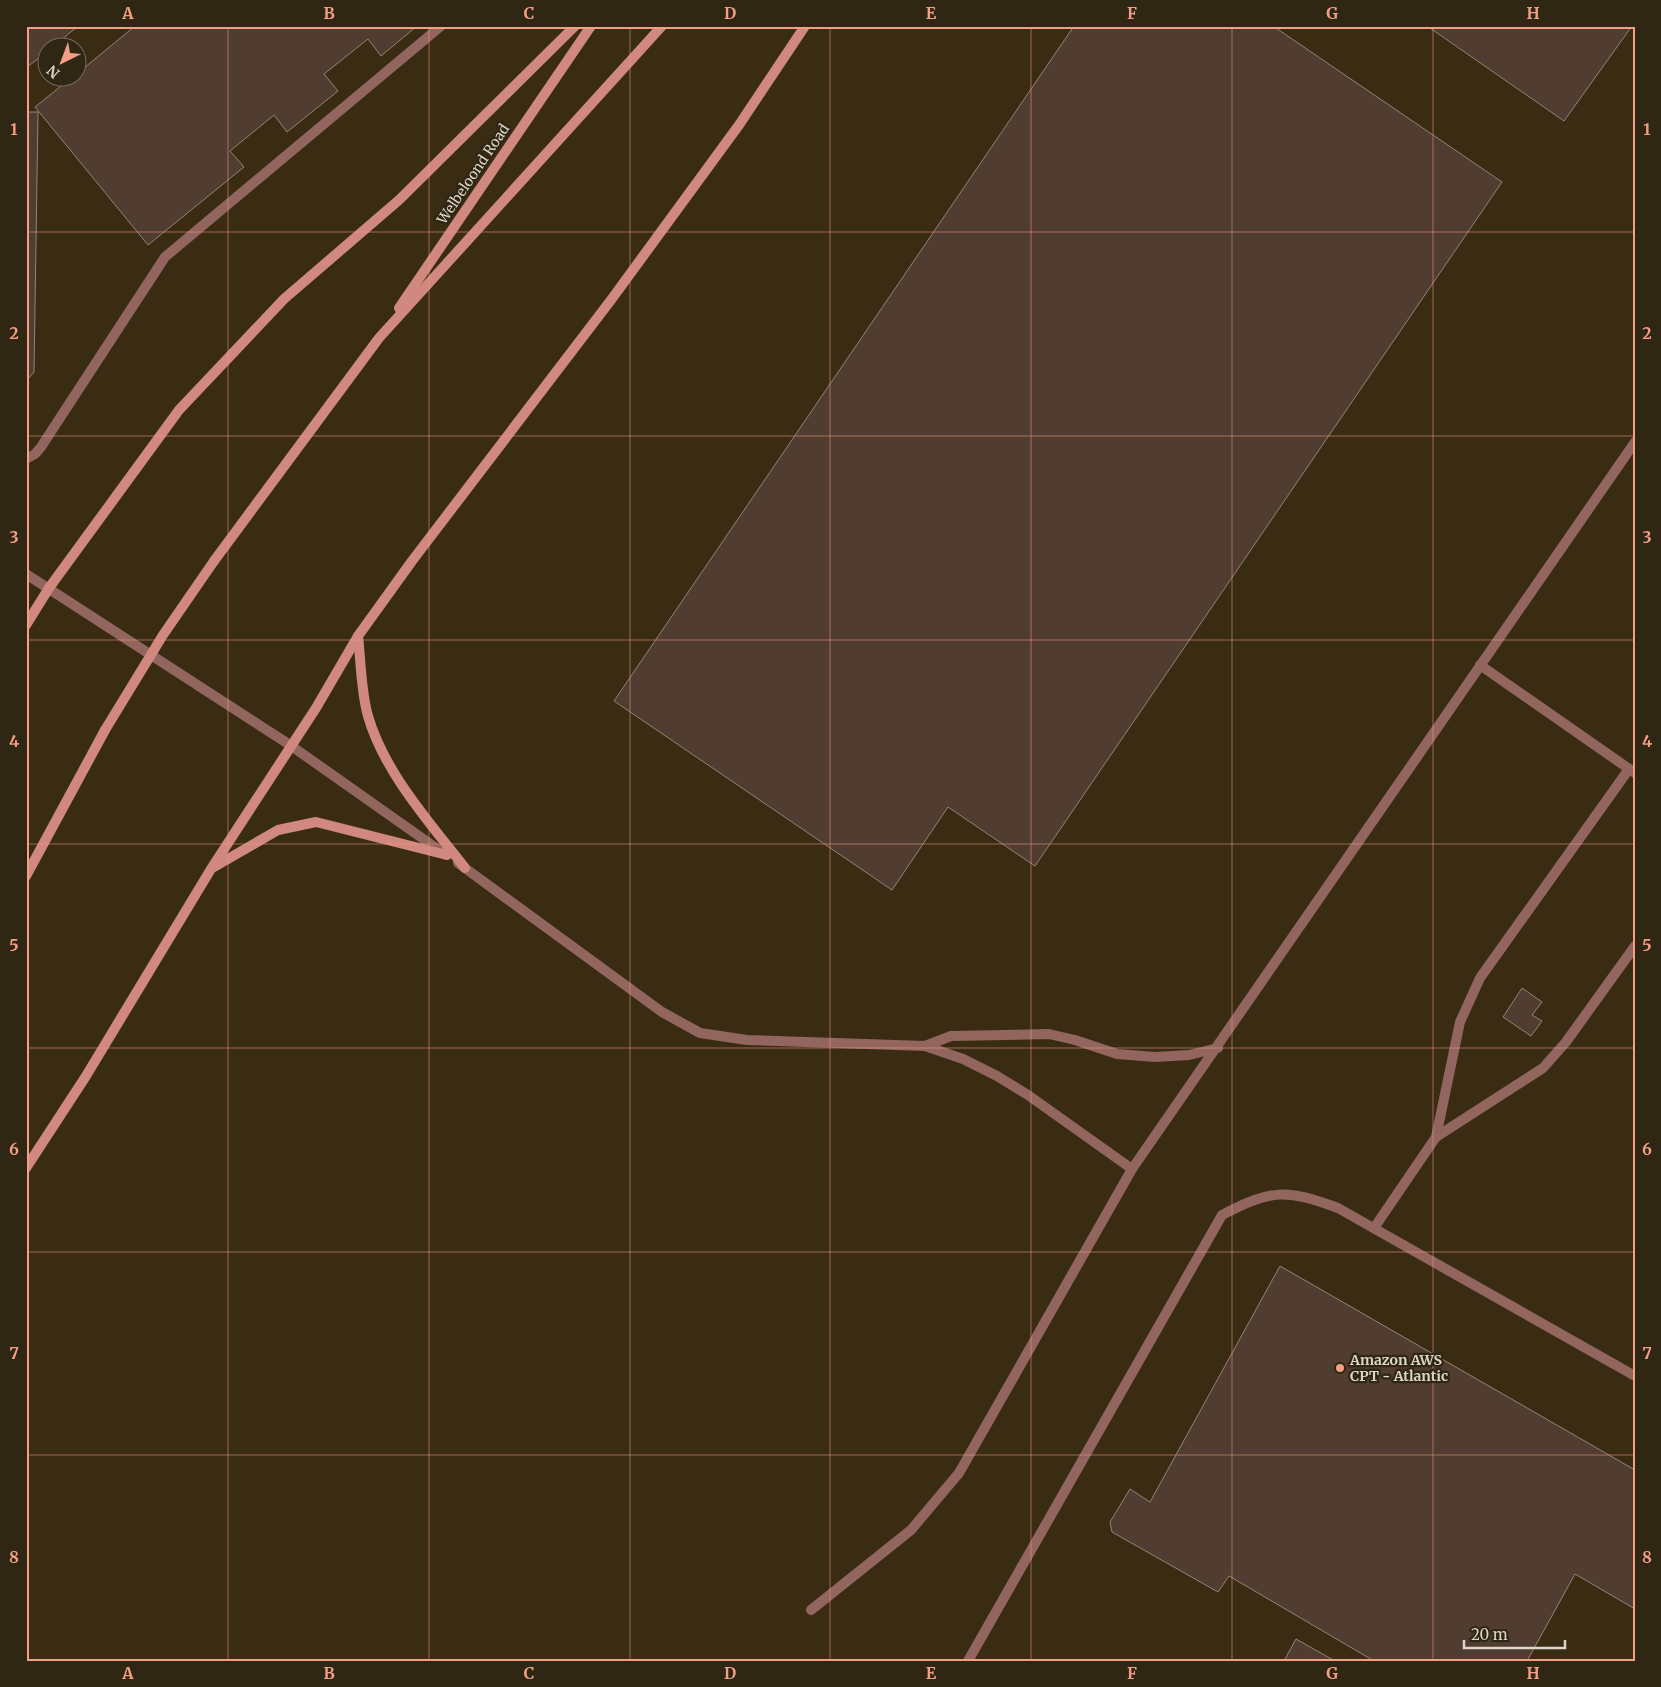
<svg xmlns="http://www.w3.org/2000/svg" width="1661" height="1687" viewBox="0 0 1661 1687" font-family="Merriweather,serif">
	<style>
		.built { fill: #392c13; fill-rule: evenodd }
		.building { fill: #503c30; stroke: #988275 }
		.lines { fill: none; stroke-linecap: round; stroke-linejoin: round }
		.lane { stroke: #93655f; stroke-width: 10 }
		.street { stroke: #93655f; stroke-width: 10 }
		.secondary { stroke: #d0887f; stroke-width: 10 }
		.secondary-bridge { stroke: #d0887f; stroke-width: 10 }
		.grid { fill: none; stroke: #f39f84; stroke-width: 1; stroke-opacity: 0.55 }
		.poi-dot { fill: #f39f84; stroke: #2f2613; stroke-width: 2 }
		.labels { text-anchor: middle; dominant-baseline: central; stroke-width: 4.5; stroke-linejoin: round; paint-order: stroke }
		.street-label { font-size: 14px; fill: #dcd5ca; stroke: #2f2613 }
		.poi-label { font-size: 14px; font-weight: bold; fill: #dcd5ca; stroke: #2f2613; text-anchor: start }
		.neatline { fill: none; stroke: #f39f84; stroke-width: 2 }
		.grid-label { font-size: 16px; text-anchor: middle; font-weight: bold; fill: #f39f84 }
	</style>
	<rect width="100%" height="100%" fill="#2f2613"/>
	<path class="built" d="M26 26H1635V1661H26ZM48 48H78V78H48Z"/>
	<g class="building">
		<polygon points="26,26 78,26 52,48 48,48 48,51 26,68"/>
		<polygon points="135,26 417,26 381,56 368,39 324,74 338,91 287,132 274,115 230,151 244,167 148,245 35,107 71,78 78,78 78,73"/>
		<polygon points="1074,26 1273,26 1502,182 1035,866 948,807 892,890 614,701"/>
		<polygon points="1427,26 1632,26 1564,121"/>
		<polygon points="26,112 38,112 34,372 26,381"/>
		<polygon points="1522,988 1542,1002 1532,1015 1542,1021 1531,1036 1503,1017"/>
		<polygon points="1280,1266 1635,1470 1635,1609 1575,1574 1527,1661 1374,1661 1229,1576 1218,1592 1112,1532 1110,1522 1130,1489 1150,1502"/>
		<polygon points="1296,1639 1335,1661 1284,1661"/>
	</g>
	<g class="lines">
		<g class="lane">
			<polyline points="26,459 35,454 41,447 165,257 441,26"/>
			<polyline points="1480,665 1635,773"/>
			<polyline points="1436,1137 1543,1068 1566,1042 1635,946"/>
			<polyline points="1374,1228 1436,1137 1460,1022 1480,978 1629,769"/>
			<path d="M968 1661 1222 1215C1272 1189 1286 1189 1338 1208L1635 1376"/>
		</g>
		<g class="street">
			<polyline points="26,574 290,745 446,855"/>
			<polyline points="458,863 662,1012 700,1033 747,1040 925,1046 963,1059 997,1076 1028,1095 1132,1169"/>
			<polyline points="925,1046 951,1036 1049,1034 1075,1040 1117,1054 1155,1057 1189,1055 1218,1048"/>
			<polyline points="811,1610 911,1530 959,1473 1132,1169 1635,442"/>
		</g>
		<g class="secondary">
			<polyline points="399,308 591,26"/>
			<polyline points="214,561 379,338 662,26"/>
			<polyline points="26,625 49,588 179,410 284,299 399,200 575,26"/>
			<path d="M358 636C361 662 361 692 368 716 384 772 430 823 465 868"/>
			<polyline points="214,867 278,830 316,822 447,855"/>
			<polyline points="26,876 105,730"/>
			<polyline points="26,1168 86,1076 211,869 316,708 358,636 412,561 611,300 739,125 805,26"/>
		</g>
		<polyline class="secondary-bridge" points="105,730 163,635 214,561"/>
	</g>
	<path class="grid" d="M228 26V1661M429 26V1661M630 26V1661M830 26V1661M1031 26V1661M1232 26V1661M1433 26V1661M26 232H1635M26 436H1635M26 640H1635M26 844H1635M26 1048H1635M26 1252H1635M26 1455H1635"/>
	<circle class="poi-dot" cx="1340" cy="1368" r="5"/>
	<g class="labels">
		<g class="street-label">
			<text transform="translate(473 174) rotate(-56)">Welbeloond Road</text>
		</g>
		<g class="poi-label">
			<text x="1350" y="1360">Amazon AWS<tspan x="1350" dy="16">CPT - Atlantic</tspan></text>
		</g>
	</g>
	<rect width="1661" height="1687" fill="none" stroke="#2f2613" stroke-width="55"/>
	<g transform="translate(62 62) rotate(222)"><circle r="24" fill="#2f2613" stroke="#746c5c"/>
	<path d="M0-4L9 19L0 12L-9 19Z" fill="#f39f84"/>
	<text y="-8" font-size="14" font-weight="bold" text-anchor="middle" fill="#dcd5ca">N</text>
	</g>
	<path d="M1464 1640v8h101v-8" fill="none" stroke="#dcd5ca" stroke-width="2.5"/>
	<text x="1471" y="1640" font-size="15" fill="#dcd5ca" stroke="#2f2613" stroke-width="4" paint-order="stroke">20 m</text>
	<rect x="28" y="28" width="1606" height="1632" class="neatline"/>
	<g class="grid-label">
		<text x="128" y="19">A</text>
		<text x="329" y="19">B</text>
		<text x="529" y="19">C</text>
		<text x="730" y="19">D</text>
		<text x="931" y="19">E</text>
		<text x="1132" y="19">F</text>
		<text x="1332" y="19">G</text>
		<text x="1533" y="19">H</text>
		<text x="14" y="135">1</text>
		<text x="1647" y="135">1</text>
		<text x="14" y="339">2</text>
		<text x="1647" y="339">2</text>
		<text x="14" y="543">3</text>
		<text x="1647" y="543">3</text>
		<text x="14" y="747">4</text>
		<text x="1647" y="747">4</text>
		<text x="14" y="951">5</text>
		<text x="1647" y="951">5</text>
		<text x="14" y="1155">6</text>
		<text x="1647" y="1155">6</text>
		<text x="14" y="1359">7</text>
		<text x="1647" y="1359">7</text>
		<text x="14" y="1563">8</text>
		<text x="1647" y="1563">8</text>
		<text x="128" y="1679">A</text>
		<text x="329" y="1679">B</text>
		<text x="529" y="1679">C</text>
		<text x="730" y="1679">D</text>
		<text x="931" y="1679">E</text>
		<text x="1132" y="1679">F</text>
		<text x="1332" y="1679">G</text>
		<text x="1533" y="1679">H</text>
	</g>
</svg>
